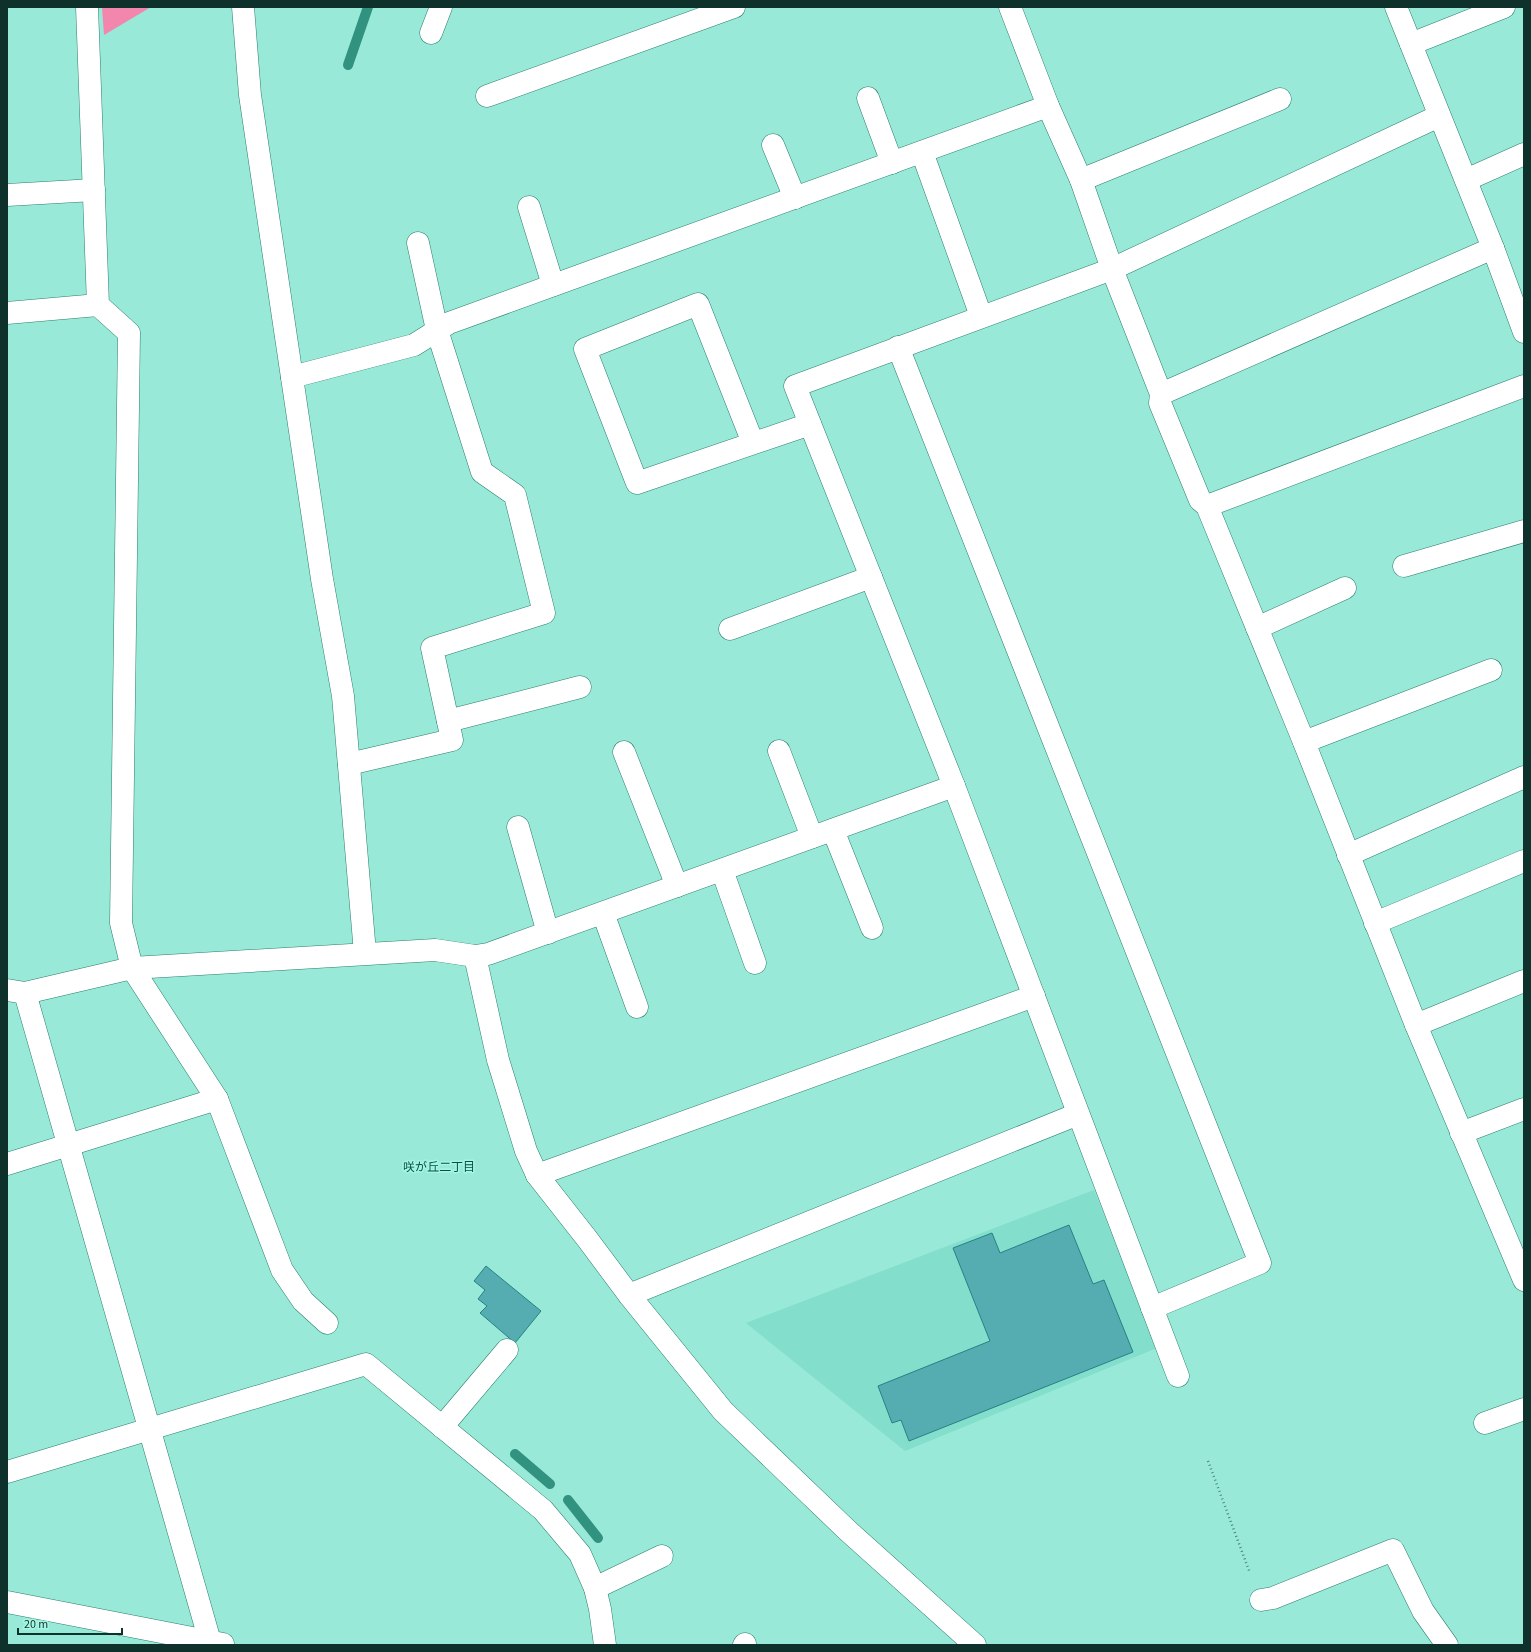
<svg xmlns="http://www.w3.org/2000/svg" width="1531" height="1652" viewBox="0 0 1531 1652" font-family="'Source Sans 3','Noto Sans JP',sans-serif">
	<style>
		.built { fill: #83decb }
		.green { fill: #f286ac }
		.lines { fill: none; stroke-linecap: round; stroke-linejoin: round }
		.stream { stroke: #319280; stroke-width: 10 }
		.building { fill: #56adb1; stroke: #258285 }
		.minor-casing { stroke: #2b7f70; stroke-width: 23 }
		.path { stroke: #4e867b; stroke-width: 2.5; stroke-dasharray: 1 3; stroke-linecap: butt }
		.minor { stroke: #fff; stroke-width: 22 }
		.labels { text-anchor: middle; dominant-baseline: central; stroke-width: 3; stroke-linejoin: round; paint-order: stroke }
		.neighbourhood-label { font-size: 12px; fill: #084f44; stroke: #a5f7e4 }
	</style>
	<rect width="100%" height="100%" fill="#98e9d7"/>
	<polygon class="built" points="1094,1190 1157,1348 905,1451 746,1323"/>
	<polygon class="green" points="102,7 151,7 104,35"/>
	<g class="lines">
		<g class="stream">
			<polyline points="348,65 368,7"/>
			<polyline points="515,1454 550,1484"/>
			<polyline points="568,1500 598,1538"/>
		</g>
	</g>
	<g class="building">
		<polygon points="1069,1225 1093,1284 1104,1280 1133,1352 909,1441 901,1420 892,1423 878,1386 990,1341 953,1248 992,1233 1000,1253"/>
		<polygon points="486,1266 541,1311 515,1343 480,1313 487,1306 478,1299 485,1290 474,1281"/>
	</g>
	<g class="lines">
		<defs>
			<g id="minor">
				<polyline points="87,7 98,305 129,333 121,923 132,968 217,1099 282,1270 303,1301 327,1323"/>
				<polyline points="243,7 250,95 322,579 343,696 365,953"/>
				<polyline points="1010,7 1048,106 1081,180 1112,269 1161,394 1160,403 1200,500 1207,506 1304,742 1416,1025 1524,1280"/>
				<polyline points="1396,7 1493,248 1524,332"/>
				<polyline points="431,33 441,7"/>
				<polyline points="1411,44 1504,7"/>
				<polyline points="487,96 734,7"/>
				<polyline points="868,98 892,163"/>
				<polyline points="773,145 795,198"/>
				<polyline points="922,152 981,316"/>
				<polyline points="1081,180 1280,99"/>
				<polyline points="1466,180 1524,154"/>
				<polyline points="7,195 94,190"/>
				<polyline points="529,207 553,285"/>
				<polyline points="7,313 98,305"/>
				<polyline points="898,347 1260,1263 1152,1308"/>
				<polyline points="292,377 414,345 449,323 1048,106"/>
				<polyline points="1161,394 1493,248"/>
				<polyline points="753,443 698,304 585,349 637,483 810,424"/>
				<polyline points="1207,506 1524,386"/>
				<polyline points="1404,566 1524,531"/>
				<polyline points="1257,628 1345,588"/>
				<polyline points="730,629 871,577"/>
				<polyline points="448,721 580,687"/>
				<polyline points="1304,742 1491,670"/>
				<polyline points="779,751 812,837"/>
				<polyline points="624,752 677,886"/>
				<polyline points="349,764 452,740 432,648 544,613 515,495 482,472 437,330 418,243"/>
				<polyline points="518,827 548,933"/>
				<polyline points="833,830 872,928"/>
				<polyline points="1348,855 1524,777"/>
				<polyline points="722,870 755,963"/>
				<polyline points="603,913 637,1007"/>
				<polyline points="1375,923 1524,861"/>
				<polyline points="475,956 498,1060 526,1151 537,1175 588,1240 629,1295 723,1411 847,1530 975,1645"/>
				<polyline points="7,990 25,993 132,968 435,950 475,956 488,954 954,786"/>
				<polyline points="25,993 211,1645"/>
				<polyline points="1416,1025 1524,981"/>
				<polyline points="1461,1133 1524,1109"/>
				<polyline points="7,1164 217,1099"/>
				<polyline points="537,1175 1034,996"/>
				<polyline points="629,1295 1078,1114"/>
				<polyline points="1178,1376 954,786 795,386 1112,269 1439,116"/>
				<polyline points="1485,1423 1524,1409"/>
				<polyline points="442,1427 507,1350"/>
				<polyline points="7,1472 366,1364 543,1510 580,1554 595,1588 600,1609 605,1645"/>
				<polyline points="595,1588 662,1556"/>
				<polyline points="1261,1600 1273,1598 1393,1550 1423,1611 1447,1645"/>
				<polyline points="7,1602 223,1644"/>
				<polyline points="744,1645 745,1644"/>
			</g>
		</defs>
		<use href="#minor" class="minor-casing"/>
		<polyline class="path" points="1208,1461 1250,1573"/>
		<use href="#minor" class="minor"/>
	</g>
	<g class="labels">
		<g class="neighbourhood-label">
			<text x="439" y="1167">咲が丘二丁目</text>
		</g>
	</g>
	<rect width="1531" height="1652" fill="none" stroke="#0f312b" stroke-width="16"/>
	<path d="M18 1628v6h104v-6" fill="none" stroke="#0f312b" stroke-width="2"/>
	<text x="24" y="1628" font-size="12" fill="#0f312b" stroke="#a5f7e4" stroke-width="3" paint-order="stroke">20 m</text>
</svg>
